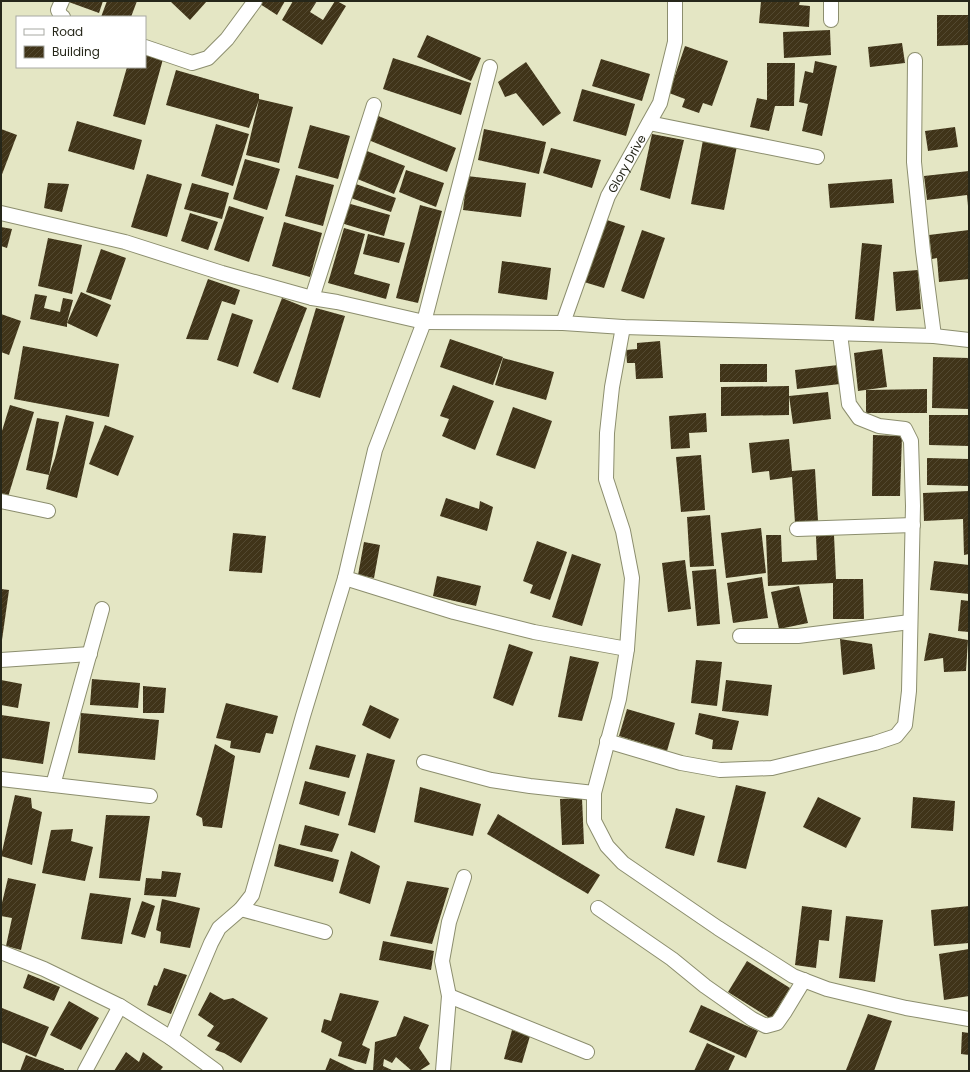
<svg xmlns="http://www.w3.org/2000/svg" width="970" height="1072" viewBox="0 0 970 1072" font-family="Poppins,sans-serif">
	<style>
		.building { fill: url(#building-hatch) }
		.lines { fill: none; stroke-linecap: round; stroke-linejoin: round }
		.minor-casing { stroke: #8c8e6e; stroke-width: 16 }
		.minor { stroke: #fff; stroke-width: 14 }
		.labels { text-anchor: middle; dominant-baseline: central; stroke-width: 4; stroke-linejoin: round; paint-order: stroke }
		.street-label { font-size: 12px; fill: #26271a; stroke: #fff }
	</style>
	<defs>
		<pattern id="building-hatch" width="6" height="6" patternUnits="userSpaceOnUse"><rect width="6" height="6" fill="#403419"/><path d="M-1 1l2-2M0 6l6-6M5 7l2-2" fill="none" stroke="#534931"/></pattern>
	</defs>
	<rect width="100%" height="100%" fill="#e4e6c4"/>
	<g class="building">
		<polygon points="66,1 103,1 99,13"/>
		<polygon points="107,1 137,1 131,17 101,17"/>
		<polygon points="173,1 207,1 190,20 171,2"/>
		<polygon points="262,1 285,1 277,15 260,4"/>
		<polygon points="293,1 317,1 310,12 323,20 335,1 337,1 346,6 322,45 282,20"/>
		<polygon points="761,1 800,1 799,5 810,6 809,27 759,23"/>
		<polygon points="937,15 969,15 969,45 937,46"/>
		<polygon points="830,30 831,55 784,58 783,32"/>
		<polygon points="427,35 481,58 471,81 417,57"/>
		<polygon points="902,43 905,63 870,67 868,47"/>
		<polygon points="685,46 728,61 712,106 703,103 699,113 682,107 685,99 669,93"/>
		<polygon points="145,54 163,59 145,125 113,116 127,67 145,67"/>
		<polygon points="393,58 471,83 461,115 383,89"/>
		<polygon points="601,59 650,74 642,101 592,86"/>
		<polygon points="815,61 837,66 822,136 802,131 808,104 799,102 805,71 813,73"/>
		<polygon points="526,62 561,113 543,126 516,93 505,97 498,82"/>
		<polygon points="767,63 795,63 794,106 775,106 769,131 750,127 757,98 767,100"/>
		<polygon points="176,70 259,94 259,99 293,107 279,163 246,155 259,100 249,128 166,105"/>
		<polygon points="582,89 635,104 626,136 573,121"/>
		<polygon points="376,115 456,148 447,172 366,139"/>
		<polygon points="77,121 142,140 134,170 68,151"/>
		<polygon points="216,124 249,134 233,186 201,176"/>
		<polygon points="310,125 350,136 338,179 298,168"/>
		<polygon points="955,127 958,147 928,151 925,131"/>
		<polygon points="1,129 17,135 1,177"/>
		<polygon points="484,129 546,142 539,174 478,160"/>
		<polygon points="652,134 684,140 670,199 640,190"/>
		<polygon points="703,140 737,146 724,210 691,204"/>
		<polygon points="551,148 601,160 592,188 543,173"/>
		<polygon points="367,151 405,166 394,194 355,178"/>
		<polygon points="245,159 280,169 267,210 233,199"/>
		<polygon points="406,170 444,183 436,207 399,192"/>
		<polygon points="969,171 969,206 968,206 967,195 927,200 924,176"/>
		<polygon points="147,174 182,184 167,237 131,227"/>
		<polygon points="296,175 334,185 323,226 285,216"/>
		<polygon points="467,176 526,183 521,217 463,210"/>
		<polygon points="892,179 894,203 830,208 828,184"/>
		<polygon points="48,183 69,184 62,212 44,208"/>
		<polygon points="192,183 229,193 222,219 184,209"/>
		<polygon points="353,183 396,198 391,212 348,197"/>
		<polygon points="347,203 390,215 384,236 341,223"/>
		<polygon points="420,205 442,211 418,303 396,298"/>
		<polygon points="229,206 264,217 249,262 214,250"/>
		<polygon points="190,213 218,222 208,250 181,241"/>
		<polygon points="604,219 625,226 604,288 584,282"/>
		<polygon points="284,222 322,233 310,277 272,266"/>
		<polygon points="1,227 12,229 7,248 1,246"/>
		<polygon points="344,228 365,234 354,274 390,284 386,299 328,283"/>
		<polygon points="642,230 665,238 644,299 621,291"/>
		<polygon points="969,230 969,279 939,282 937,258 932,259 929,235"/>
		<polygon points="368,234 405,243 399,263 363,254"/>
		<polygon points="48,238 82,245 72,294 38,286"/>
		<polygon points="862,243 882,245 874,321 855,319"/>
		<polygon points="101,249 126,258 111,300 86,292"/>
		<polygon points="502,261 551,268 547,300 498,293"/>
		<polygon points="918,270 921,309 896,311 893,272"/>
		<polygon points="208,279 240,290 235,305 222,301 208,340 186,339"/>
		<polygon points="81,292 111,305 97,337 67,323 67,327 30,319 35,294 47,296 44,308 60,312 63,298 73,300 67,323"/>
		<polygon points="282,298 307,308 278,383 253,373"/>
		<polygon points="316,308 345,316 320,398 292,389"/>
		<polygon points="232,313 253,320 238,367 217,360"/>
		<polygon points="1,314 21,321 9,355 1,352"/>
		<polygon points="450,339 503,357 493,385 440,367"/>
		<polygon points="660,341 663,378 636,379 635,363 627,363 626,350 637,349 637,343"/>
		<polygon points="23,346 119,364 109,417 14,399"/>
		<polygon points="882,349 887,387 858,391 854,353"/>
		<polygon points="933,357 969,358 969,409 932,408"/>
		<polygon points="503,358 554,372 546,400 495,385"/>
		<rect x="720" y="364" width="47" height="18"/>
		<polygon points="838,365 840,384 797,389 795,370"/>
		<polygon points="453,385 494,401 475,450 442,436 449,419 440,416"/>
		<polygon points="789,386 789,415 721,416 721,387"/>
		<polygon points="927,389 927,413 866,413 866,390"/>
		<polygon points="828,392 831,419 793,424 789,396"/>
		<polygon points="10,405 34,412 8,497 1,495 1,434"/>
		<polygon points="513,407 552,421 535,469 496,455"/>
		<polygon points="706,413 707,432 689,433 690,448 671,449 669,416"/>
		<polygon points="66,415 94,422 77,498 46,489 49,475 55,458"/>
		<polygon points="929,415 969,415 969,446 929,445"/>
		<polygon points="37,418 59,422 49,475 26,470"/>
		<polygon points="105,425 134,436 118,476 89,464"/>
		<polygon points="873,435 902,436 900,496 872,496"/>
		<polygon points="789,439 792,471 815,469 818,521 795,523 792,477 770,480 769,471 752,473 749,443"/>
		<polygon points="701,455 705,510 681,512 676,457"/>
		<polygon points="927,458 969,459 969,486 927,485"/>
		<polygon points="969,491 969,554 964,555 963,519 924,521 923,493"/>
		<polygon points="446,498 479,509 480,501 493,507 487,531 440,516"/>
		<polygon points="710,515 714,566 690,567 687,517"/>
		<polygon points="761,528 766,573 726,578 721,533"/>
		<polygon points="233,533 266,536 262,573 229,571"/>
		<polygon points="766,535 781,535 782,562 817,560 816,536 834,535 836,579 863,579 864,619 833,619 833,583 768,586"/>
		<polygon points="537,541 567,552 550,600 530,593 533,585 523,581"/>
		<polygon points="364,542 380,545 374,578 358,575"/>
		<polygon points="572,554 601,564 582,626 552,617"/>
		<polygon points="685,560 691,609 668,612 662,563"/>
		<polygon points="934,561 969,565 969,594 930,590"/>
		<polygon points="716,569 720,624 697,626 692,571"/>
		<polygon points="437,576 481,586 476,606 433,596"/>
		<polygon points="762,577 768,618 733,623 727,583"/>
		<polygon points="799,586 808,623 779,629 771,592"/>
		<polygon points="1,589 9,590 2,640 1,640"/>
		<polygon points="961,600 969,601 969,632 958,631"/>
		<polygon points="929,633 968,640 966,671 944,672 943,658 924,661"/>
		<polygon points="840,639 872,644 875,669 843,675"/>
		<polygon points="509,644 533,652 513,706 493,698"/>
		<polygon points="570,656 599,662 582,721 558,717"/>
		<polygon points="696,660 722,662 717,706 691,703"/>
		<polygon points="92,679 140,683 138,708 90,705"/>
		<polygon points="1,680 22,684 18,708 1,705"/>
		<polygon points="726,680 772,685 768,716 722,711"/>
		<polygon points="143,686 166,688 164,713 143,713"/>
		<polygon points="226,703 278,716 273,734 266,733 260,753 230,748 231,741 216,738"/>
		<polygon points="370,705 399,719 390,739 362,725"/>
		<polygon points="627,709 675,723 667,751 619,736"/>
		<polygon points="81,713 159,720 155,760 78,753"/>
		<polygon points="699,713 739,721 732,750 712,749 713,740 695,734"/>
		<polygon points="1,715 50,722 43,764 1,758"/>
		<polygon points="215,744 235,756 222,828 203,826 202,818 196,815"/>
		<polygon points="316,745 356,755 349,778 309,769"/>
		<polygon points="367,753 395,760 375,833 348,825"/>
		<polygon points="305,781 346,792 339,816 299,804"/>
		<polygon points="736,785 766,792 746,869 717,862"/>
		<polygon points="420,787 481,804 473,836 414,822"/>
		<polygon points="15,795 31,798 32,808 42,812 32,865 1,856"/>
		<polygon points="818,797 861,818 846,848 803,827"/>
		<polygon points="913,797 955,801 953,831 911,828"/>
		<polygon points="582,798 584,844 562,845 560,799"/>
		<polygon points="676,808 705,816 694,856 665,848"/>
		<polygon points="498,814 600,875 588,894 487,834"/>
		<polygon points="106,815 150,816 140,881 99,878"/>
		<polygon points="305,825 339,834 332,852 300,845"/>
		<polygon points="73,829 71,841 93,847 85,881 42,873 51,830"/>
		<polygon points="279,844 339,860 333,882 274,866"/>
		<polygon points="351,851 380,866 370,904 339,893"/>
		<polygon points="162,871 181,873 176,897 144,895 146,878 161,879"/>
		<polygon points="8,878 36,884 21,950 6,946 12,918 1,916 1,907"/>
		<polygon points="407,881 449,888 432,944 390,936"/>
		<polygon points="90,893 131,898 122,944 81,939"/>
		<polygon points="162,899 200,908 190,948 160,943 161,932 156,930"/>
		<polygon points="142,901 155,906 145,938 131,934"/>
		<polygon points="802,906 832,910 829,941 819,940 816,968 795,965"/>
		<polygon points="969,906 969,943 934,946 931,910"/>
		<polygon points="846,916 883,920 875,982 839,978"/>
		<polygon points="383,941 434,951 431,970 379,960"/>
		<polygon points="969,949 969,996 944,1000 939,954"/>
		<polygon points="747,961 790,988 771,1019 728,992"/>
		<polygon points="164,968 187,975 171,1014 147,1005 154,985 157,986"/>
		<polygon points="28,974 60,987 54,1001 23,988"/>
		<polygon points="210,992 224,1000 233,998 268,1018 241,1063 224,1053 215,1050 220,1043 207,1036 214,1026 198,1015"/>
		<polygon points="340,993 379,1001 362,1045 370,1049 366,1064 338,1056 342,1042 321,1032 324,1019 331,1021"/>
		<polygon points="69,1001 99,1018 81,1050 50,1035"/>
		<polygon points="701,1005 758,1031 746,1058 689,1032"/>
		<polygon points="2,1008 49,1027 36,1057 1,1042"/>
		<polygon points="868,1014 892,1021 874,1071 848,1071 846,1070"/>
		<polygon points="404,1016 429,1025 419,1048 430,1064 419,1071 412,1071 396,1057 392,1063 384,1059 383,1066 394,1071 373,1071 375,1042 396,1036"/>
		<polygon points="512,1030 530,1036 522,1063 504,1059"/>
		<polygon points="962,1032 969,1033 969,1055 961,1054"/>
		<polygon points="707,1043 735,1056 728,1071 694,1071"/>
		<polygon points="126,1052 139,1062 143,1052 163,1067 160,1071 114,1071"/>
		<polygon points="26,1055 64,1069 64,1071 20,1071"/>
		<polygon points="330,1058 357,1071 325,1071"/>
	</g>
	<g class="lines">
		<defs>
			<g id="minor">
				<polyline points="62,1 58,10 61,16 63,17"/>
				<polyline points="831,20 831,1"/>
				<polyline points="145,47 192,63 208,58 227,39 255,1"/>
				<polyline points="915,60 914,162 923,251 934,336"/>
				<polyline points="649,123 817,157"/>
				<polyline points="1,213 125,242 222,273 312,298 337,302 424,322 563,323 623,327 934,336 969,340"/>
				<polyline points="312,298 374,105"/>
				<path id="s1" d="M563 323 608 196 660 103 675 42V1"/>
				<polyline points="623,327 612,387 607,433 606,479 623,531 632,578 627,649 619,699 594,793 594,821 607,846 623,863 718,928 793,976 827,989 906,1008 969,1019"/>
				<polyline points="1,501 48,511"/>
				<polyline points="797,529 913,525"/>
				<polyline points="345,578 454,612 534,632 627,649"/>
				<polyline points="740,636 798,636 910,622"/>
				<polyline points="1,660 90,654"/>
				<polyline points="607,741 681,763 720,770 772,768 875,743 896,736 905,725 909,691 913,506 911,441 905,429 879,426 859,418 849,404 840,334"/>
				<polyline points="424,762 491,780 530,786 594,793"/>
				<polyline points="1,779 150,796"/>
				<polyline points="53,785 102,609"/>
				<polyline points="598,908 672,959 705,986 752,1019 766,1026 777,1023 784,1013 804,980"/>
				<polyline points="241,909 325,932"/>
				<polyline points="1,952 44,969 120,1006 171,1038 216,1071"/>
				<polyline points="449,996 587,1052"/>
				<polyline points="171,1038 211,943 219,928 241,909 252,895 303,716 345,578 375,450 424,322 490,67"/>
				<polyline points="85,1071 120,1006"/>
				<polyline points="443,1071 449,996 442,961 449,922 464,877"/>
			</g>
		</defs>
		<use href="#minor" class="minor-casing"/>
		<use href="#minor" class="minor"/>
	</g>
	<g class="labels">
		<g class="street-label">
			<text stroke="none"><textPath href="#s1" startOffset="172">Glory Drive</textPath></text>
		</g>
	</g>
	<rect width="970" height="1072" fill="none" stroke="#26271a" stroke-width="4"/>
	<rect x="16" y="16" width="130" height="52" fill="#ffffff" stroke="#a8a9a3"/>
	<rect x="24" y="29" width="20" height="6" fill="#ffffff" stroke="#a8a9a3"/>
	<text x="52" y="36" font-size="12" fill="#26271a">Road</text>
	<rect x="24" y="46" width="20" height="12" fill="url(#building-hatch)" stroke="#a8a9a3"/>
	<text x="52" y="56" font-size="12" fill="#26271a">Building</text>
</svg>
